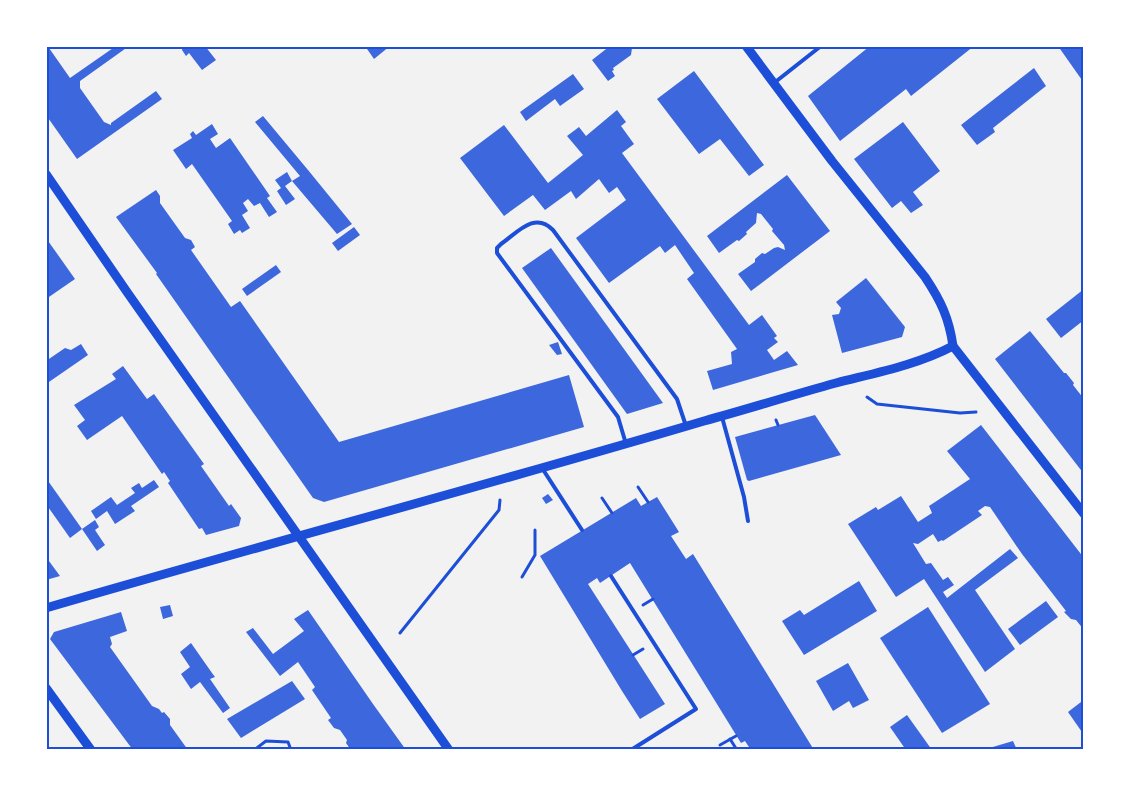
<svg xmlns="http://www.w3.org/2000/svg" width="1130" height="796" viewBox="0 0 1130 796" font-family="'Sofia Sans Condensed',sans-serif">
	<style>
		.building { fill: #3d67dc }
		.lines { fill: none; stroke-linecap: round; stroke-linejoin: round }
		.path { stroke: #1d4ed8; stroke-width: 3 }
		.service { stroke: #1d4ed8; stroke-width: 4 }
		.tertiary { stroke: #1d4ed8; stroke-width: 9 }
		.neatline { fill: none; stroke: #1d4ed8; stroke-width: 2 }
	</style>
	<rect width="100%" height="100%" fill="#f2f2f2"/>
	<g class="building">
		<polygon points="116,46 129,46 80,81 80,88 104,122 111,125 111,123 156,91 162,99 77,159 46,115 46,51 49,48 70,78"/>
		<polygon points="183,46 205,46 216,60 202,70 189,53 186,56 182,50"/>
		<polygon points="365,46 390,46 374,59"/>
		<polygon points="610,46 637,46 632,48 631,55 613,68 614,70 612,71 615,76 608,81 592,60"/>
		<polygon points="870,46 974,46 911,96 906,89 840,141 808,96"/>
		<polygon points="1058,46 1084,46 1084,83"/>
		<polygon points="1034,68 1046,86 993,128 995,132 977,145 961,125"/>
		<polygon points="694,71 764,165 749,176 720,139 699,154 657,99"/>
		<polygon points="573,74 584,89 560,106 555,99 526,121 520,112"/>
		<polygon points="617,110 626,122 621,126 634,144 622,153 749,325 762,315 777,336 774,338 778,342 767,350 774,360 787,351 798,365 713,390 707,371 732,364 731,352 737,349 687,279 694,273 675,245 665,253 660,246 609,283 576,238 626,200 617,187 609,193 599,179 576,199 571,191 545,210 533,195 504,216 460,158 504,125 548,183 583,155 567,136 579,127 586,136"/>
		<polygon points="263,116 308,170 352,224 337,234 292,181 300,176 255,122"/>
		<polygon points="903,122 940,171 913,192 923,205 911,213 901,201 892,208 854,159"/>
		<polygon points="212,124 218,134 210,139 216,148 230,138 270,196 267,198 277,212 269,217 260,203 254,206 248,199 243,203 248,211 242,215 250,228 242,233 240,230 234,234 228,224 232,221 192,164 186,169 173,150 192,138 190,134 193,131 196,135"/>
		<polygon points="287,172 292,181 285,186 295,199 286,205 277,191 281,188 275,180"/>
		<polygon points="787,175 830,231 751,291 738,274 755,262 755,259 762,253 765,254 774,248 778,247 785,250 784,245 772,231 773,229 761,214 757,213 756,223 746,232 747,234 739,241 737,240 719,253 707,236"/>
		<polygon points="156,190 160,196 160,203 185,238 191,240 195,247 191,250 231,307 240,301 339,442 569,375 584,427 324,502 313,498 156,274 157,273 116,217"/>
		<polygon points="354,227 360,235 338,251 332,243"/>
		<polygon points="46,238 75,279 46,299"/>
		<polygon points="551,248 663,403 627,414 522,268"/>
		<polygon points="276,265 281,272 247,296 242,289"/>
		<polygon points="866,278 905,327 902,337 842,353 832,315 839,314 841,308 836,302"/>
		<polygon points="1084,289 1084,320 1061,338 1046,319"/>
		<polygon points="1030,331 1064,373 1066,373 1074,383 1073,385 1084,399 1084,474 995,359"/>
		<polygon points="558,342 562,354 557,355 549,345"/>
		<polygon points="81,344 88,355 46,384 46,361 65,348 71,350"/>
		<polygon points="123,366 147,399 154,394 204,464 201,466 229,506 231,504 241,518 239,526 206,535 202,528 199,529 168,483 170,481 164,472 162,474 122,416 87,440 77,426 85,420 74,405 116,379 112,374"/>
		<polygon points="815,415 841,455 749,481 747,480 735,437"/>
		<polygon points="981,425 1084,558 1084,630 1076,620 1071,619 1064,612 1066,611 1022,554 990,507 985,506 978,511 982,515 943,541 942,540 938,542 933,534 918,544 913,543 926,564 931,563 943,580 948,577 954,585 943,592 947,598 1010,549 1018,558 975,590 1015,649 985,672 924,579 896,597 848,524 876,507 878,510 901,496 918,522 932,513 929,506 970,479 947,451"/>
		<polygon points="46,478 82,529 70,538 46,504"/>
		<polygon points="154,480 159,487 131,506 135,511 115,524 107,511 96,519 91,511 111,497 117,505 135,493 131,488 139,483 142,488"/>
		<polygon points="548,494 553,500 546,504 542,498"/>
		<polygon points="657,497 679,532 671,536 686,559 693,554 814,750 751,750 745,741 741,743 630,563 600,583 597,578 588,584 665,704 640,719 622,691 540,556 636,498 641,506"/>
		<polygon points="95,520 99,527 95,530 105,545 97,551 82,529"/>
		<polygon points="46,557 60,576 46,580"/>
		<polygon points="859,581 877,611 804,655 782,621 800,610 804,615"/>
		<polygon points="1046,601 1058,617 1020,645 1008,629"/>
		<polygon points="170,605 173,616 163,619 160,607"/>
		<polygon points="928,607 990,704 942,733 880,638"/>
		<polygon points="308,610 373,704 406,750 351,750 346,743 347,740 340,730 334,728 328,720 331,718 312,690 315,687 298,662 280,676 246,632 253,628 273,654 304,631 294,619"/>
		<polygon points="121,612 127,631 110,637 112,644 110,647 152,706 159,709 162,713 164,712 170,719 170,725 188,750 133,750 50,639 54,632"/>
		<polygon points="191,643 212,673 215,677 210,679 230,708 223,713 200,682 191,689 181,674 190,667 180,652"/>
		<polygon points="848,663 869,700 853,708 849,701 833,711 816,681"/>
		<polygon points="292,681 305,699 241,738 227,719"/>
		<polygon points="1081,702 1084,705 1084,735 1068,712"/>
		<polygon points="907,715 932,750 906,750 890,727"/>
		<polygon points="1013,741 1017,750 986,750 986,749"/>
	</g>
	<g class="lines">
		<g class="path">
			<polyline points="867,397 877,404 960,413 976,412"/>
			<polyline points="776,420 778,425"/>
			<polyline points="638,487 648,502"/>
			<polyline points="602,498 612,513"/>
			<polyline points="522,577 535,555 535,530"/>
			<polyline points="643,605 653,599"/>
			<polyline points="400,633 499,510 500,500"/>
			<polyline points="633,655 643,649"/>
			<polyline points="730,739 737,750"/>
			<polyline points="720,745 736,736"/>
			<polyline points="254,750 266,741 288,742 291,750"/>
			<polyline points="748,750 750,749"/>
		</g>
		<g class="service">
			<polyline points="774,83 821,46"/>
			<polyline points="722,417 744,497 748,521"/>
			<path d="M626 444 618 417 497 253V248L501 244C518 232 535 211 553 230L677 399 686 426"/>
			<polyline points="542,468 582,530"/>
			<polyline points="611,576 696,709 631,750"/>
		</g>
		<g class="tertiary">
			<path d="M746 46 832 161 925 277C941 301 949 318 953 346L1084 514"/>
			<polyline points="46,174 127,292 449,750"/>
			<path d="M46 608C265 544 485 486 704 421 748 409 792 395 836 383 875 373 917 365 953 346"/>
			<polyline points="46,688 91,750"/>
		</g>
	</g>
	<rect width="1130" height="796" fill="none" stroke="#ffffff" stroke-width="95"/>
	<rect x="48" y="48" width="1034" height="700" class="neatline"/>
</svg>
